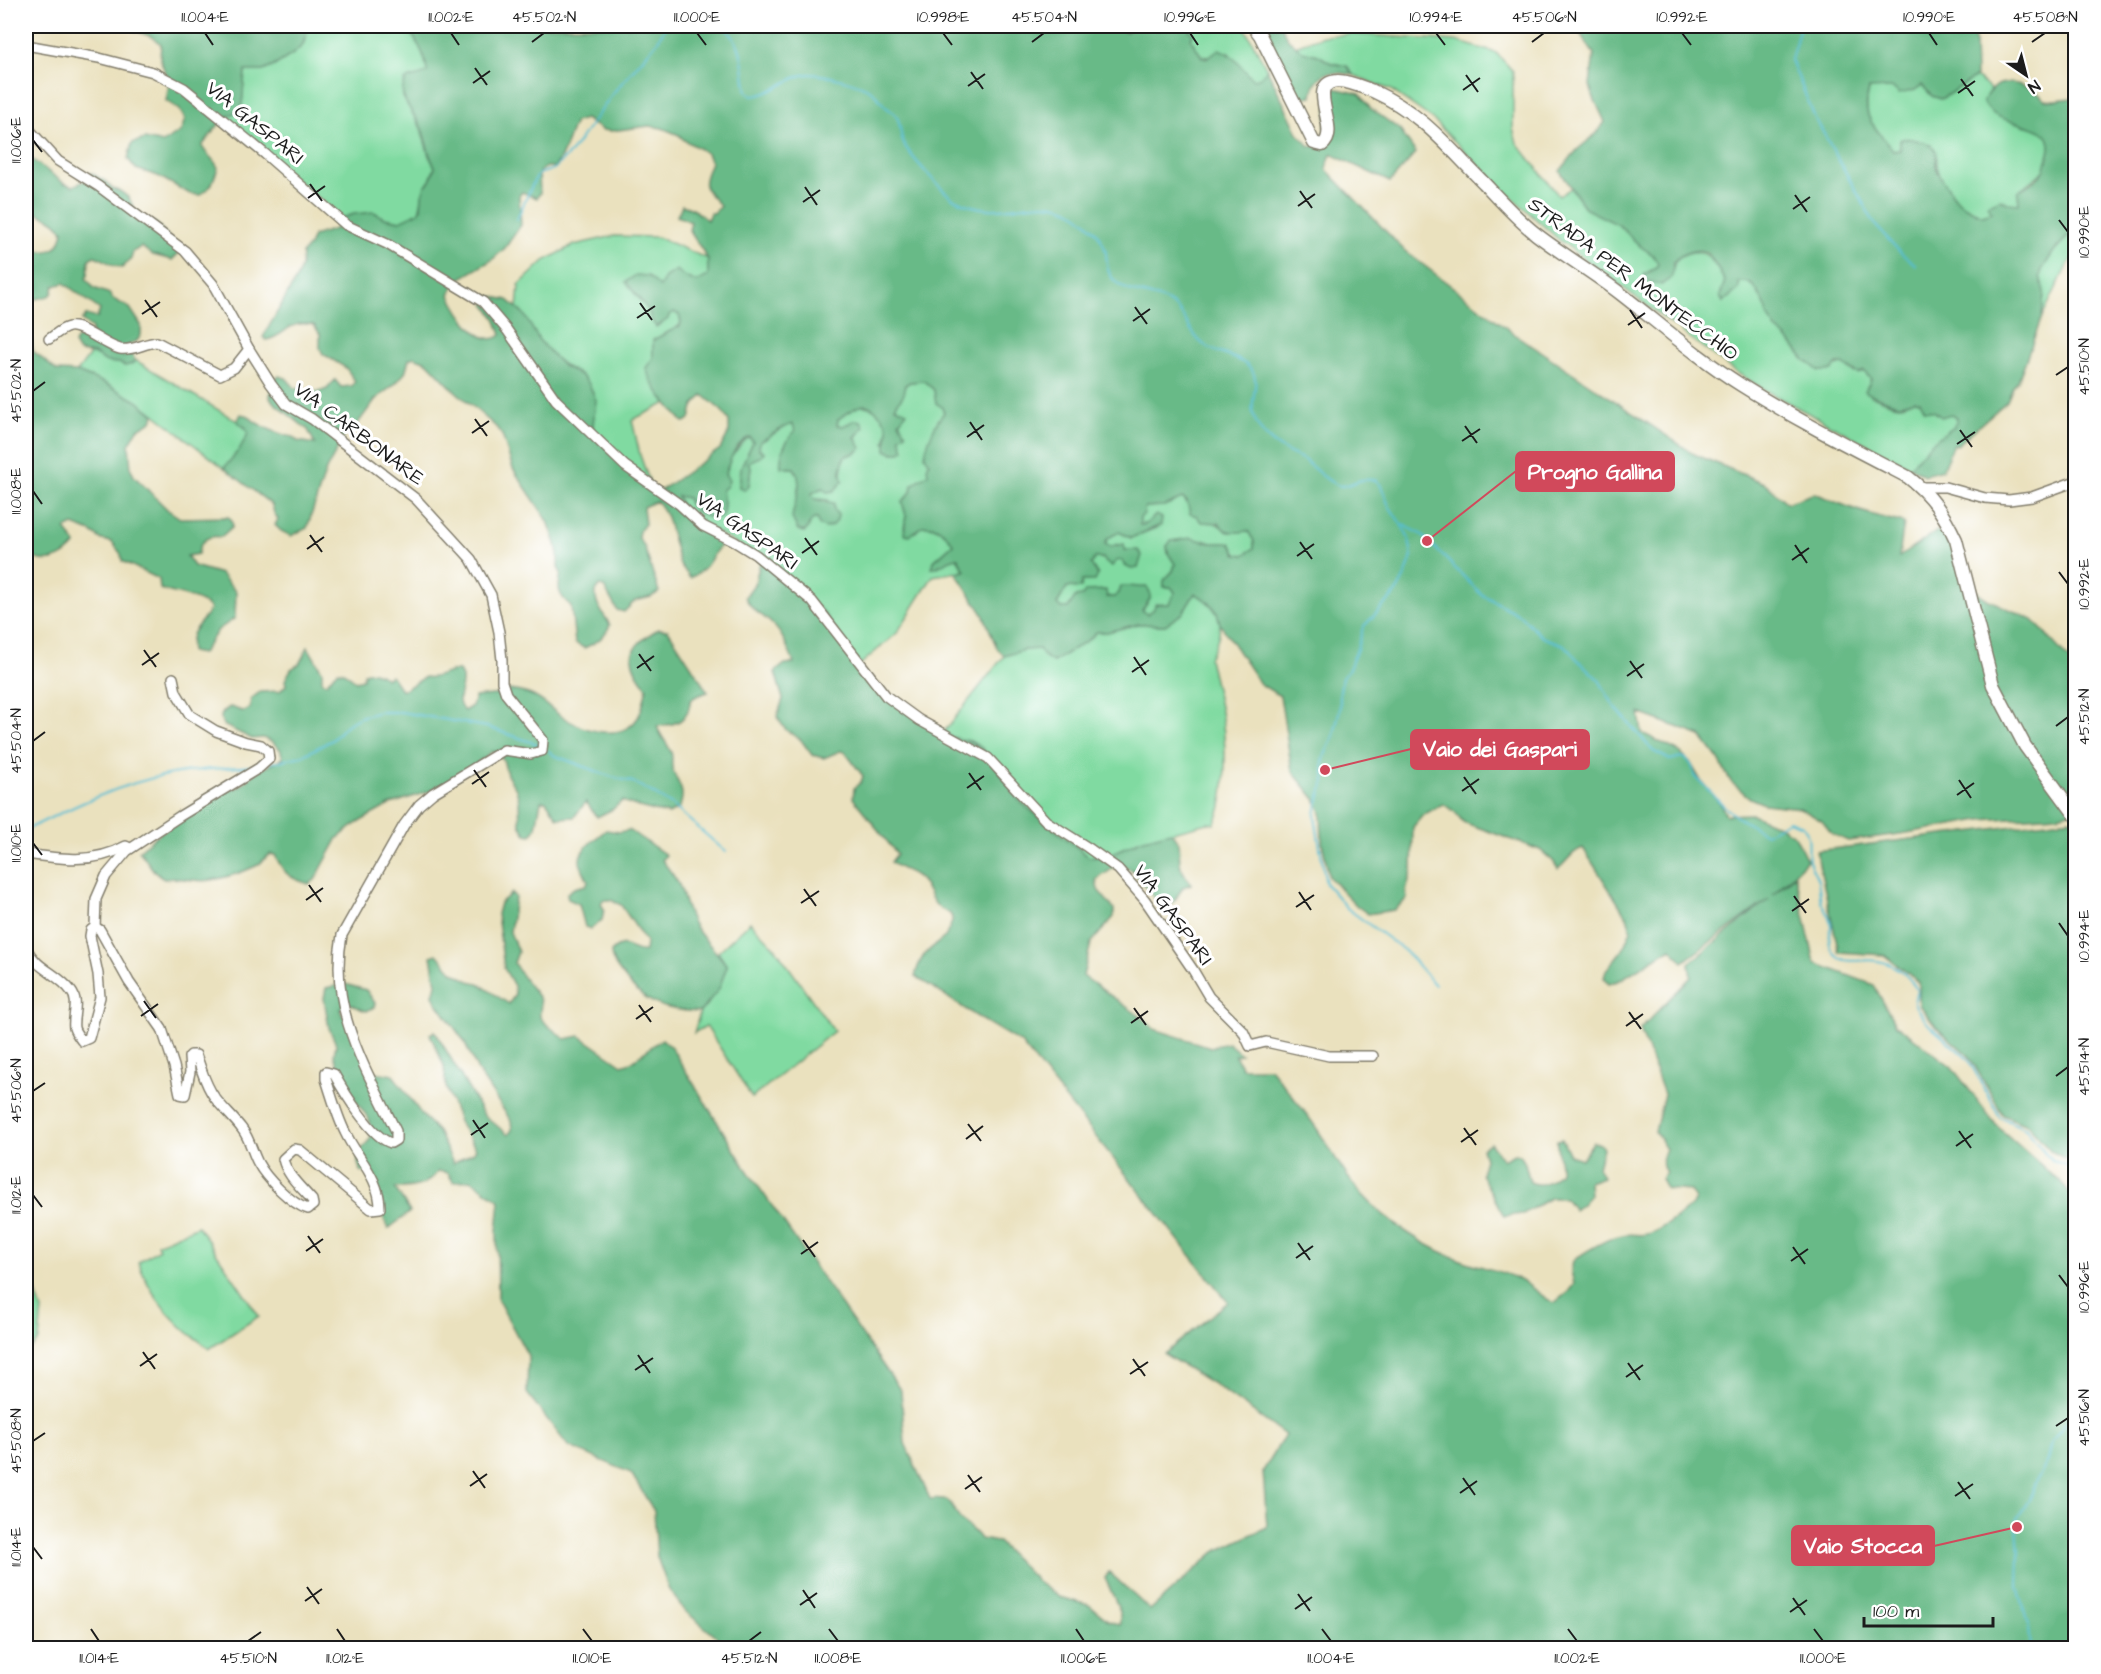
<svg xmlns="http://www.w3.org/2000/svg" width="2101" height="1674" viewBox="0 0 2101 1674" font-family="'Architects Daughter',sans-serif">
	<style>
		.green { fill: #80daa1; stroke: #4e7b5e; stroke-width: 1.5 }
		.forest { fill: #68ba87; stroke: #426b52; stroke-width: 1.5; fill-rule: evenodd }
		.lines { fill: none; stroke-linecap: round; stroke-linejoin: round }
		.stream { stroke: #56bed4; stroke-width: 2 }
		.minor-casing { stroke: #837e6d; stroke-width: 12 }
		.tertiary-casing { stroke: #837e6d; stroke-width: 15 }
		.minor { stroke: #fff; stroke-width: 9 }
		.tertiary { stroke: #fff; stroke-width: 12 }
		.ticks { fill: none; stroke: #1c1c1c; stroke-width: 2 }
		.labels { text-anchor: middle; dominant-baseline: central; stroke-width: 6; stroke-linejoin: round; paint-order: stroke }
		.street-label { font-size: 20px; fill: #1c1c1c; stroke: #fff }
		.leader { fill: none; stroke: #d1495b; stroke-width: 2 }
		.callout-dot { fill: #d1495b; stroke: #fff; stroke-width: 2 }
		.callout { fill: #d1495b; stroke: #d1495b; stroke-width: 2 }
		.callout-label { font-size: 21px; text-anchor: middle; font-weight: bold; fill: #fff }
		.neatline { fill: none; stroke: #1c1c1c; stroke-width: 2 }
		.ticks-label { font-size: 15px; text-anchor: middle; fill: #1c1c1c }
	</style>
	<rect width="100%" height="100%" fill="#fff"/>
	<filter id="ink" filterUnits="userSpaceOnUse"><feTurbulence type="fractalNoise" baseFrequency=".0167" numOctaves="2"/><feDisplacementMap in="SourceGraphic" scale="12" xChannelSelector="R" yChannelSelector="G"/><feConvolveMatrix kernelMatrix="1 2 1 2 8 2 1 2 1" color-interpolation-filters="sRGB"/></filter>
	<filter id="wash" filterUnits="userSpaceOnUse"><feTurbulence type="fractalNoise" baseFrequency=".008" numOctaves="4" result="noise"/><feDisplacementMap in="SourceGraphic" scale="24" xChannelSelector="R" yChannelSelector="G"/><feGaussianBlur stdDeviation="1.35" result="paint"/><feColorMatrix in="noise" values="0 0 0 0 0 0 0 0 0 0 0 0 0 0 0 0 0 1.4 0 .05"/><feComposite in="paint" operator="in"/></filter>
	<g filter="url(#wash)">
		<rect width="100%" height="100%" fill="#eae1be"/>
		<g class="green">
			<path d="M308 26H406C416 40 426 54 427 72L421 77 405 81 403 97 421 128 429 156 435 167 430 181 425 186 419 212 400 221 384 218 374 212 342 218 223 119 238 111 242 105 245 71H263L274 66 293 54 303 45Z"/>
			<path d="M1186 26H1244L1267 69C1264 75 1260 79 1253 79L1244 71 1228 52 1202 57 1191 40 1193 34Z"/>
			<path d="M1352 34 1456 41 1496 53 1513 71V129L1517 143 1559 196 1571 188 1586 209 1619 225 1640 246 1653 255 1658 264 1656 268 1644 274 1645 280 1673 269C1674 262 1676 258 1683 255 1708 244 1713 263 1725 281L1720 296 1723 302 1739 289V282H1747L1754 286 1762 299 1776 329 1787 338 1804 359 1819 371 1843 364 1854 373 1863 371 1871 379 1868 388 1871 396C1882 398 1894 408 1905 404 1908 403 1911 401 1914 400L1920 401 1925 410 1934 411 1937 414H1951L1957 418 1954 426 1930 444 1910 467 1770 393 1734 371 1558 239 1507 193 1431 118 1391 90 1353 75 1347 66 1331 63 1318 55 1301 51 1295 46 1323 36Z"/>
			<path d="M1976 77 1991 90 1983 102 2023 125 2041 129 2051 141V147L2045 170 2018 191 2019 204 1988 205 1992 212 1983 215C1978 213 1971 211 1965 208 1952 200 1935 174 1937 159L1927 143 1917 142 1900 144V150L1893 151C1876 125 1861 123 1869 89L1875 87 1915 90 1922 85 1932 96 1941 99Z"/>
			<polygon points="2075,229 2075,255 2067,266 2042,317 2044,292 2040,276 2042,269 2054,251"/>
			<path d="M614 236 657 237 708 259V276L696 282 683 276 664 284 660 287 626 282 649 311 651 320 674 312 679 315 681 322C678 331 669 330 662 335 645 346 658 389 667 403L632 420 640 455 653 492 592 433 593 423 582 376C565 367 550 356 539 340 531 327 528 321 517 309L519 285 544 261 574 245Z"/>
			<polygon points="91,353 107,362 119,363 125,366 132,364 135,360 237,421 246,429 248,434 239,450 224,468 137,401 104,383 77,372"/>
			<path d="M924 381 934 390 936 403 942 407 944 413C929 427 930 454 928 474L912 485 911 492 902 502 906 515 904 528 916 532 921 526C934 524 947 532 953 544L934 561 938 567 950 559 957 558 965 571 933 576 897 633 861 664 761 558 685 514 677 495 687 498 689 504 705 516 723 509 724 503 722 490 731 455C739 450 741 441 750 437L753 442 741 467 739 486 744 490 749 486 751 467 747 462 764 452 758 449 760 442C771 437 782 426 794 424L795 431 784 447 787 468H794L800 480C796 491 799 501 793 512L809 527 811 520 818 518 828 500 815 499 811 494 840 476 844 457 857 452V443L855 437 860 433 837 425 838 419 850 412 855 407C869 403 885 412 888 428 888 433 886 438 885 443L900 437 895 407 905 385 910 382Z"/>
			<path d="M1182 498C1186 501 1188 504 1191 508 1203 518 1218 522 1228 532L1248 531 1254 541V548C1249 554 1246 556 1238 554L1230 543H1211L1205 540 1167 546 1168 553 1175 564 1173 571 1164 580V587H1171L1175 592 1169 604H1163L1147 614 1142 611 1150 599 1147 587 1134 589 1127 586 1114 597C1099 596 1075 592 1068 608H1061L1057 604 1067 587 1080 588 1082 581H1089L1094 570 1091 564 1095 558 1122 560 1125 566 1131 551 1125 550 1117 544 1111 547 1104 544 1108 538 1119 532 1131 538 1156 528 1146 524 1139 525V518L1144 507 1164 506Z"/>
			<path d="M1195 593C1226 612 1225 629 1209 658 1213 678 1219 698 1222 718 1226 742 1228 804 1214 824L1208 823 1141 840 1110 854 1089 857 1019 801 991 758 943 733 1004 656 1024 650 1039 648 1044 656 1053 662 1091 638 1096 632H1107L1138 624 1165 625 1183 613Z"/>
			<polygon points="750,922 776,949 834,1031 752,1098 706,1026 694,1033 700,1012 708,1004 727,966 718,952"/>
			<path d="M198 1226 259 1316 209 1349C202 1342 194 1338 186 1331 163 1310 150 1292 138 1262L159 1249 157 1244Z"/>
			<polygon points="26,1265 42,1310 39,1340 26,1354"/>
		</g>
		<g class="forest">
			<path d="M122 26H171L172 28 188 26H308L303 45 293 54 274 66 263 71H245L242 105 238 111 223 119 202 146C206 155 214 158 218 168L211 186 200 195 190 194 158 176 136 169 128 159 132 143 145 139 163 143 181 131 185 119 179 109 166 101 169 84 160 58 161 44 150 36Z"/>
			<path d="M406 26H1117L1125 32 1137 26H1152L1156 30 1172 26H1186L1193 34 1191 40 1202 57 1206 58 1219 49C1234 54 1242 69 1253 79 1260 79 1264 75 1267 69L1299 135 1310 146 1323 147 1329 90 1334 88 1360 94 1370 108 1399 129 1416 153 1390 182 1331 154 1326 169 1405 251 1516 335 1694 454 1766 484 1787 503 1815 493C1844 507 1872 516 1904 523L1899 557 1937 531 1953 533 1970 587 1989 600 2033 620 2075 666V811L2058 815 1980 820 1907 833 1848 841 1832 834 1822 821 1800 808 1764 804 1750 798 1731 782 1719 760 1701 736 1639 713 1642 733 1680 752 1690 762 1701 781 1720 803 1726 815 1752 814 1783 828 1795 836 1807 860 1773 895 1795 875 1815 963 1874 985 1895 1024 1951 1066 1997 1126 2059 1181 2075 1199V1648H730L685 1611 669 1590 657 1557 654 1511 631 1473 568 1446 527 1393 528 1356 498 1300 497 1231 500 1201 471 1180 453 1182 448 1173 438 1171C427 1187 413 1188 395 1188L410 1212 388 1229 382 1214 384 1207 368 1173 362 1172C352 1157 361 1150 371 1138L369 1119 344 1085 334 1055 336 1044 329 1028 324 998 326 988 345 984 366 990 375 1003 374 1007 367 1011C359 1010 355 1004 346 1003L340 1010 370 1067 374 1072 393 1075 422 1115 438 1132 453 1163 473 1153 476 1149 460 1124 446 1087 444 1066 430 1034 435 1031 483 1114 508 1135 512 1130 511 1121 479 1073 464 1041 436 1002 433 995 436 984 431 956 437 954 453 972 469 981 478 983 509 1004 515 994 514 986 504 968 497 914 500 903 512 893 515 897 510 932 518 952 514 963C521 976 530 986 539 998 543 1005 539 1010 540 1017 542 1022 560 1035 565 1039L580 1036 622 1065 631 1062 662 1039 671 1047 745 1167 901 1391 905 1443 930 1499C957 1496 948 1508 963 1522 969 1528 975 1531 980 1539L998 1542 1038 1582 1059 1597 1089 1605 1109 1621 1120 1625V1611L1105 1578 1109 1572 1150 1610 1215 1552 1267 1527 1263 1471 1285 1435 1215 1385 1164 1354 1228 1302 1021 1043 976 1016 915 976C922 951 928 952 946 936 947 930 953 924 952 919 952 911 943 912 938 907 929 899 927 883 916 876 907 870 899 869 891 862L897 854 853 798 854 788 861 782 863 776 845 752 840 751 824 758 812 755 801 740 785 729 777 717 783 699 775 672 785 664 794 663C788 649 783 634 772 624 761 613 753 613 745 597L755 583 761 558 823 612 874 687 951 737 970 741 982 748 990 758 1019 801 1089 857 1110 854 1141 840 1170 832C1186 843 1176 852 1181 867 1183 873 1188 879 1191 884L1183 887 1175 900 1168 907 1158 903 1132 870 1118 865 1096 880 1098 890 1114 909V917L1091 943 1083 976 1144 1019 1154 1029 1210 1047 1228 1043 1241 1054 1235 1055 1242 1068H1270C1285 1087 1301 1106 1315 1126 1330 1147 1342 1172 1359 1191 1388 1223 1427 1249 1469 1263 1485 1268 1501 1271 1516 1278 1531 1285 1540 1296 1554 1303L1568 1292 1574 1284 1571 1270 1573 1261C1582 1253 1611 1236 1623 1235 1631 1233 1639 1236 1647 1234 1660 1232 1680 1214 1692 1206L1695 1199 1690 1191 1666 1189 1661 1179 1666 1172C1660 1165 1662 1157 1666 1149L1655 1132 1664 1094 1640 1029 1691 977 1689 963 1769 899 1683 962 1671 948 1620 980 1609 984 1604 978 1606 970 1623 949 1631 930 1627 917 1583 848C1571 852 1568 861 1558 869L1553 861 1540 850 1463 822 1455 812 1443 804 1423 815 1413 827 1412 870 1406 891 1407 899 1394 910 1368 914 1357 906 1329 877 1322 842 1321 812 1315 799 1292 771 1280 696 1260 684 1220 624 1217 612 1209 602 1195 593 1183 613 1165 625 1138 624 1107 632H1096L1091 638 1053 662 1044 656 1039 649 1024 650 1004 656 997 648 983 614 956 573 965 571 958 558C948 559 942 566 932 568L934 561 953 544C948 535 935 523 923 526 919 527 915 532 911 535L904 534 906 515 902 502 911 492 912 485 928 474 927 468 929 462 925 456C926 444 936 421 944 413L942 407 936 403 934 390 924 381 910 382 905 385C906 396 900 398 895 407L907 412 899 422 906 433 900 437 904 450C897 454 893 454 886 450 885 443 888 437 888 431 888 424 883 418 879 414 864 396 853 410 838 419L837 425 843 426 855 420 861 421 864 427 855 437 861 448 857 452 844 457C843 467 838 471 843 481L834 491 827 492 822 488 811 494 815 499 834 503V510L838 515C837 524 833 526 825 528L819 525 817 518 812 520 805 532 798 530 792 518C794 502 805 483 794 468L781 467C779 454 786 440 795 431L793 424C782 426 770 437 760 442L759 449 764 452 760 457 748 462 751 467 749 486 744 490 739 487 741 467 753 442 750 437C735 443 730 460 725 474L729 480 727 486 722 490 724 503 723 516C710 523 691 511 687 498L677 496 685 514 725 541C710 553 713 567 690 578L679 563 667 517 657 501 643 507 645 524 639 531 638 537 644 546 659 592 651 597 635 601 624 612 617 610 604 587 599 586C589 598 604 614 610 625 605 637 596 643 584 648L575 643 571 606C558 595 557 589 561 573L558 568V554L556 544 548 521 513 469 502 435 496 427 453 389 427 362 414 357 409 359 405 373 396 383 375 400 356 426 348 430 326 470 307 528 291 536 281 531 275 525 278 519 274 513 272 505 224 468 239 450 248 434 246 428 237 421 241 414 249 416C255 425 283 436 294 437L297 441 315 444 308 430 273 402 270 397 272 381 279 376 286 378 295 388 318 392 327 389 335 380 341 387 352 386 355 381 346 368 323 354 320 348V334L314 325C287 319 287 336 266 340L263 337 297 277 301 267 302 253 309 246 313 236 335 229 342 218 354 214 374 212 384 218 400 221 419 212 421 208 422 195 425 186 430 181 435 167C427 154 427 140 421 127 416 117 408 108 404 98 401 93 403 85 406 80 411 75 420 78 427 72 426 54 416 40 406 26ZM585 119 602 130 611 131 649 126 662 128 679 135 684 140 700 149 707 154 711 162C700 188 703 185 720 206L714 213H710L707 220 693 209 682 205 677 216 691 222 689 230 708 259V276L696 282 683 276 677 270 665 277 660 287 648 276 636 275 626 282 649 311 651 320 656 327 668 319 669 315 674 312 679 315 681 322 680 326 653 340V358L646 368C650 385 671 409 683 422 693 420 690 416 693 407 695 403 700 399 703 395L722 411 729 421V432L720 449 670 484 661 490 653 492 592 433 596 400 589 384 582 376 563 366 539 340 524 314 508 300 490 296 485 304 495 318 501 335C481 351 457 310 450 295L455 284 461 278 492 260 505 248 521 225 519 196 522 192 537 198 540 193 539 172 546 167H555C566 151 567 139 575 122ZM1182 498 1187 501 1190 514 1197 516 1201 522 1219 523C1226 535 1236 532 1248 531L1254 541V548L1244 555 1237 554 1230 543H1211L1191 538 1171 541 1167 546 1168 553 1175 564 1173 571 1164 580V587H1171L1175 592 1169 604H1156L1153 610 1147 614 1142 610 1150 599V592L1147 587C1137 588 1130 585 1121 586L1119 593 1114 597H1107L1106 590 1086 591 1082 596 1075 597 1068 608H1061L1057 604 1067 587 1081 588 1082 581H1095L1098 575 1091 564 1095 558H1103L1106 563 1112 566 1116 561 1122 560 1125 566 1131 569 1138 568 1142 555 1138 550H1125L1124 544 1111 547 1105 544 1108 538 1119 532 1131 538 1161 525 1162 518 1156 515 1146 524 1140 525V518L1144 514 1145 507 1164 506Z"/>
			<path d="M1262 26H1281L1287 38 1302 51 1318 55 1331 63 1347 66 1353 75C1332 71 1316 69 1312 96L1298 98Z"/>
			<path d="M1575 26H1973L1975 41 1976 77 1941 99 1932 96 1922 85 1915 90 1899 94 1893 88 1869 89C1860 121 1877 127 1893 151L1900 150V140C1907 136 1929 142 1934 148 1939 154 1935 160 1936 166 1937 172 1942 178 1945 183 1957 202 1962 207 1983 215L1992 212 1987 205 2000 199 2008 203 2019 204 2018 191C2026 186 2039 180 2044 171 2046 167 2046 162 2048 157 2063 114 1995 134 1983 101 1988 95 1992 87 2000 84 2015 80 2036 89 2045 100 2053 102 2065 98 2075 98V229L2054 251 2042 270 2040 276 2044 292 2042 317 2018 381 2013 387 2007 401 1957 445 1954 444 1942 470 1924 475 1910 467 1930 444 1954 426 1957 422V417L1951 414 1941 417 1934 411 1925 410 1920 401 1914 400C1898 406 1898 405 1883 399 1876 396 1871 396 1865 391L1871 379 1864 371 1858 374 1843 364H1837L1832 371H1819L1804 359 1787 338 1776 329 1767 316V310L1762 299 1754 286 1747 282H1739V289L1723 302 1720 296 1725 281C1720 274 1714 261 1709 255 1699 245 1681 254 1673 262 1672 277 1675 276 1661 285L1645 280 1644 275 1656 268 1658 264 1653 255 1640 246 1619 225 1586 209 1560 171 1577 150 1597 133 1605 122 1593 96 1590 85 1594 54Z"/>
			<path d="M26 155 64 183 73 186 84 181 91 173 105 181 113 189 120 191 129 198 137 215 157 224 181 251 172 260 153 255 141 247 133 252 131 259 122 268C112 267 104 258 94 256L89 259 88 275 86 278 94 288 110 294 113 299 130 308 141 325V335L137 341 130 344 129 349 135 360 132 364 125 366 119 363 107 362 95 354 79 352 74 344C78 335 82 336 91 335L92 329 82 321 86 315 97 318 100 310 64 283 54 286 52 294C42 301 35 296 26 303V289L30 285 28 278 26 276V253C44 248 58 259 63 231 53 216 40 216 26 209Z"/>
			<path d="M26 327 30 332 33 351 57 371 77 372 104 383 137 401 154 415 152 421 138 429 129 445 131 469 134 476 168 510 180 518 228 517 231 519 233 526 221 537C208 535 200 541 198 554L187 556 194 566 221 574 236 592 235 618 218 630 202 654 191 652C188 627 199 629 210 609 204 598 173 594 160 589L159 579 122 561 121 554 112 542 102 540 91 532 73 525 65 529 76 544C63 560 43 567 26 553Z"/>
			<path d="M658 629 668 630 708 692C680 700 696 704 684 717 677 725 666 725 657 726 660 736 667 742 671 752 673 757 671 761 672 766 674 782 687 786 680 807L669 814C653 811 637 807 622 801L613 809 597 817 586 802 574 817 558 818 546 801H541L536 828 531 835 526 834 520 825 519 801 516 789 507 775 503 759 493 751 464 773 430 791 391 804 359 822 338 838 315 880 309 884C289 878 284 874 275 855L270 854C265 857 262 863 256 866 243 872 225 878 211 880 195 883 180 876 164 879 152 873 148 860 139 851L156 836 225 790 239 787 259 770 269 766 283 758 280 749 272 742 263 738 252 739 223 725C219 716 221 712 230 707 238 708 242 715 250 708L251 699 260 692 280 691 286 685 285 680 291 669 299 664 308 647 322 671V682L326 683C329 681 331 678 333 675 341 665 349 677 356 681L363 679 364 673C373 670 378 673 387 678L391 675 402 691 425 677C436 680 447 670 459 671 469 685 451 698 464 711L472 706 475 697 502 694 508 690C515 691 524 692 531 695 543 700 551 709 561 716 582 730 620 743 637 719 643 711 644 697 647 688 625 659 626 649 658 629Z"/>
			<polygon points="2071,819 2076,826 2075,1164 2051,1151 2029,1126 2003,1115 1969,1056 1936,1027 1919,1005 1919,982 1884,955 1839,952 1816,851"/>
			<path d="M606 830 619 832 629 830 666 855 662 860C669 870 680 882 682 893 685 904 688 914 694 925 703 940 717 951 727 966L719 989 700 1012C664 1011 642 1003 621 973 616 966 611 961 611 952 626 937 629 953 645 951L646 942 621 905 611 900H603L601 904 604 909 602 920 591 929 585 927 579 904 568 899 567 893 574 888 586 885 588 881C586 875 581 868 580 862 578 849 598 837 606 830Z"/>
			<path d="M1562 1139 1570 1155 1582 1159 1593 1142 1600 1144 1603 1148 1598 1167 1603 1177 1589 1182 1590 1195 1582 1204 1574 1210 1565 1198H1550L1523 1214 1504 1216 1481 1174 1485 1159 1482 1148 1490 1143 1503 1160 1514 1154 1520 1155 1525 1163 1530 1182C1542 1188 1552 1181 1560 1172 1561 1161 1556 1151 1557 1140Z"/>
		</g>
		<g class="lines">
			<g class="stream">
				<path d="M723 26C746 46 741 64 747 92L752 96C772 95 795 73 810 74 824 74 864 84 874 93 879 97 881 103 886 107 889 110 894 112 896 115 901 123 900 134 903 142 908 154 943 192 954 199 964 204 977 208 989 209 1016 211 1048 195 1073 212 1087 222 1100 232 1105 249 1108 259 1105 270 1113 279 1127 295 1148 292 1166 301 1186 309 1187 332 1203 344 1218 356 1239 355 1251 369 1261 382 1250 399 1253 413 1257 430 1270 442 1284 450 1291 454 1298 456 1304 460 1314 468 1325 480 1337 485 1345 488 1351 483 1358 481 1364 479 1371 480 1376 480L1381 486 1389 506 1401 524 1421 534 1481 594 1521 616 1542 637 1564 645 1570 650 1576 658 1599 680 1614 706 1653 751 1670 760 1682 757 1687 759 1692 766 1695 776 1725 807 1737 817 1766 834 1789 821 1803 826C1812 838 1807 848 1809 861 1811 868 1815 872 1817 878 1820 885 1819 894 1821 901 1824 909 1832 918 1831 927 1829 939 1827 946 1837 956 1847 965 1866 958 1878 961 1895 964 1909 975 1917 990L1914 1002 1916 1008 1929 1025 1968 1059 2000 1117 2026 1129 2052 1161 2066 1165 2076 1173"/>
				<polyline points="1800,26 1791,60 1815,118 1876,226 1901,253 1916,265"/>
				<polyline points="517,219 534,181 539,174 554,169 572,151 614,92 657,42 666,26"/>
				<polyline points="1401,524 1409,539 1412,556 1406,574 1396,593 1363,627 1357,649 1349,669 1342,678 1340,691 1340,708 1334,735 1325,755 1323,763 1325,781 1316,808 1315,817 1326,884 1348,909 1405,951 1435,985"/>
				<polyline points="549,751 553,755 612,777 633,782 651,792 672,805 726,852"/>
				<polyline points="270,763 302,756 332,740 346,725 360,717 379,712 401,712 487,727 540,745"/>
				<path d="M26 830C72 807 121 783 172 774 200 769 228 768 256 766"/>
				<polyline points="2031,1648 2029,1628 2018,1586 2019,1554 2017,1527 2018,1517 2029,1500 2038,1478 2048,1461 2052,1441 2076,1410"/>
			</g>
		</g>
	</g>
	<g filter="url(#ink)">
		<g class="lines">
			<defs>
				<g id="minor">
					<polyline points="26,45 99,58 153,72 184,88 265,154 346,225 387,244 483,302 507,330 556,400 625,466 679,504 703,526 735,542 756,555 812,601 886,696 919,720 988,758 1046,821 1087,847 1118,869 1145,900 1193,970 1209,997 1243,1031 1250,1046 1266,1042 1329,1056 1373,1056"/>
					<path d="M26 126 58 161 98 186 185 251 213 284 249 349 271 384 286 404 312 419 416 499 471 559 491 595 499 632 502 660V682L506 694 543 740 542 751 531 754 504 750 433 793 419 805 404 825 342 935C328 1008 365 1067 396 1131V1140L391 1143C371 1137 344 1092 334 1074L326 1072V1079C332 1097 337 1116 345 1132 357 1158 380 1178 380 1208L371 1209 300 1150 294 1149 283 1159C287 1176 301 1187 312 1200L313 1205 308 1209C291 1204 266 1178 258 1163 252 1152 250 1139 242 1129 234 1118 223 1109 215 1098 205 1085 202 1070 196 1055H191L189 1057 190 1072 185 1095 180 1094 174 1066 162 1029 129 982 100 930 95 927 91 930 90 936 98 974 100 997 89 1038 82 1041C79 1037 75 1032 74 1028 72 1016 80 1002 71 991 58 973 37 970 26 948"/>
					<path d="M49 339C55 335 62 328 69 327 82 324 105 346 120 349 133 351 144 343 157 342L220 375 234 368 249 349"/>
					<polyline points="1920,487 1945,487 1985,498 2009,500 2032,497 2076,481"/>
					<path d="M26 854C60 859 94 864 126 846L128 847 127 850"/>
					<polyline points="95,927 96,899 106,876 127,851 180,816 259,768 269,759 268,751 261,745 246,742 216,731 190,715 176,692 173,678"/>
				</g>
				<path id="tertiary" d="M1253 26 1260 35 1314 143 1322 145C1343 131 1303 83 1338 81 1349 81 1362 87 1373 91 1423 114 1446 145 1484 183 1500 200 1517 219 1536 234 1563 255 1594 273 1621 294 1661 325 1698 358 1741 385 1795 419 1852 448 1908 477 1931 495 1944 514 1956 540L1993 685 2025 746 2076 816"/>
			</defs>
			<use href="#minor" class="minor-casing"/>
			<use href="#tertiary" class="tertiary-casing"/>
			<use href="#minor" class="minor"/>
			<use href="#tertiary" class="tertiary"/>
		</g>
	</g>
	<path class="ticks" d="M205 33 213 45M451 33 459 45M697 33 706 45M943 33 952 45M1190 33 1198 45M1436 33 1445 45M1682 33 1691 45M1929 33 1937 45M532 42 544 33M1032 42 1044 33M1532 42 1544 33M2032 42 2045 33M475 68 487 85M971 72 983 89M1466 75 1478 92M1961 79 1973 96M473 83 490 71M968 86 985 74M1463 90 1480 78M1958 93 1975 81M33 140 42 152M310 184 322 201M805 187 817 205M1300 191 1312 208M1795 195 1807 212M308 198 325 186M803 202 820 190M1298 206 1315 194M1793 209 1810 197M2059 220 2068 232M145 300 157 317M640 303 652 320M1135 307 1147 324M1630 310 1642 328M142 314 160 302M637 318 655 306M1133 321 1150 309M1628 325 1645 313M2056 375 2068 367M33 391 45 382M475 419 487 436M970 422 982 440M1465 426 1477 443M1960 430 1972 447M472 433 489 421M967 437 984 425M1462 441 1480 429M1957 444 1975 432M33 491 42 504M310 535 322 552M805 538 817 555M1300 542 1312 559M1795 545 1807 563M307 549 324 537M802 553 819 541M1297 556 1314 544M1792 560 1809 548M2059 572 2068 584M144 650 156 667M639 654 651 671M1134 657 1146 675M1630 661 1642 678M142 665 159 653M637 668 654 656M1132 672 1149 660M1627 676 1644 664M2056 726 2068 717M33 741 45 732M474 770 486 787M969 773 981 790M1464 777 1476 794M1959 780 1971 798M472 784 489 772M967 788 984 776M1462 791 1479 779M1957 795 1974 783M33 843 42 855M309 885 321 902M804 889 816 906M1299 892 1311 910M1794 896 1806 913M306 900 323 888M801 903 819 891M1296 907 1314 895M1792 911 1809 899M2059 923 2068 936M144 1001 156 1018M639 1005 651 1022M1134 1008 1146 1025M1629 1012 1641 1029M141 1016 158 1004M636 1019 653 1007M1131 1023 1148 1011M1626 1026 1643 1014M2056 1076 2068 1067M33 1091 45 1083M473 1120 485 1138M968 1124 981 1141M1464 1128 1476 1145M1959 1131 1971 1148M471 1135 488 1123M966 1139 983 1126M1461 1142 1478 1130M1956 1146 1973 1134M33 1195 42 1207M308 1236 320 1253M803 1240 815 1257M1298 1243 1310 1260M1793 1247 1805 1264M306 1251 323 1239M801 1254 818 1242M1296 1258 1313 1246M1791 1261 1808 1249M2059 1275 2068 1287M143 1352 155 1369M638 1355 650 1373M1133 1359 1145 1376M1628 1363 1640 1380M140 1366 157 1354M635 1370 653 1358M1130 1374 1148 1362M1626 1377 1643 1365M2056 1426 2068 1418M33 1441 45 1433M473 1471 485 1488M968 1475 980 1492M1463 1478 1475 1495M1958 1482 1970 1499M470 1486 487 1474M965 1489 982 1477M1460 1493 1477 1481M1955 1496 1973 1484M33 1547 42 1559M307 1587 319 1604M803 1590 815 1608M1298 1594 1310 1611M1793 1598 1805 1615M305 1601 322 1589M800 1605 817 1593M1295 1609 1312 1597M1790 1612 1807 1600M91 1629 99 1641M337 1629 345 1641M583 1629 592 1641M829 1629 838 1641M1076 1629 1084 1641M1322 1629 1331 1641M1568 1629 1577 1641M1814 1629 1823 1641M248 1641 261 1632M749 1641 761 1632"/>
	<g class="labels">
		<g class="street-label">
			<text transform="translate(255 123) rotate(39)">VIA GASPARI</text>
			<text transform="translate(1633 279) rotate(37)">STRADA PER MONTECCHIO</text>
			<text transform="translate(359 434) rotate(37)">VIA CARBONARE</text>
			<text transform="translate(747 531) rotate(35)">VIA GASPARI</text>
			<text transform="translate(1173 915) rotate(54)">VIA GASPARI</text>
		</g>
	</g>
	<path class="leader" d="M1427 541L1516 471M1325 770L1411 749M2017 1527L1934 1546"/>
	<g class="callout-dot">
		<circle cx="1427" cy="541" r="6"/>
		<circle cx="1325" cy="770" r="6"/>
		<circle cx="2017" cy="1527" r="6"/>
	</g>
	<g class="callout">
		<rect x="1516" y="452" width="158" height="39" rx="6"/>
		<rect x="1411" y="730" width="178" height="39" rx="6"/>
		<rect x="1792" y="1526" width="142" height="39" rx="6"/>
	</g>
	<g class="callout-label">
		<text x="1595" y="479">Progno Gallina</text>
		<text x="1500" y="756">Vaio dei Gaspari</text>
		<text x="1863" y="1553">Vaio Stocca</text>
	</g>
	<rect width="2101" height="1674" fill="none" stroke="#fff" stroke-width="66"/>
	<g transform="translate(2026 75) rotate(145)" stroke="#ffffff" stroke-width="4.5" paint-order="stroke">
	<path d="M0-4.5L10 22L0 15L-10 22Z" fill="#1c1c1c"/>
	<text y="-9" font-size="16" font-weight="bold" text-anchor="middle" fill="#1c1c1c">N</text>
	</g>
	<path d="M1864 1617v9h129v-9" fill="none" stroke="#1c1c1c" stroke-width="3"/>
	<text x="1873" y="1617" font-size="18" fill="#1c1c1c" stroke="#ffffff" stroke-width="4.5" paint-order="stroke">100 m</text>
	<rect x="33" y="33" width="2035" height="1608" class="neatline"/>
	<g class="ticks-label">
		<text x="205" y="22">11.004°E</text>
		<text x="451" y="22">11.002°E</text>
		<text x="544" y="22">45.502°N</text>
		<text x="697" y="22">11.000°E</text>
		<text x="943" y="22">10.998°E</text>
		<text x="1044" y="22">45.504°N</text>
		<text x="1190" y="22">10.996°E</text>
		<text x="1436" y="22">10.994°E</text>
		<text x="1544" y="22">45.506°N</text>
		<text x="1682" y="22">10.992°E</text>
		<text x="1929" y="22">10.990°E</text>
		<text x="2045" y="22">45.508°N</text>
		<text transform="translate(16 140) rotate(-90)" y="5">11.006°E</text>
		<text transform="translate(2084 232) rotate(-90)" y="5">10.990°E</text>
		<text transform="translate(2084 367) rotate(-90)" y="5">45.510°N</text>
		<text transform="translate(16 391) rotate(-90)" y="5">45.502°N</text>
		<text transform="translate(16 491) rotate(-90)" y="5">11.008°E</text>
		<text transform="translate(2084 584) rotate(-90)" y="5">10.992°E</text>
		<text transform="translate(2084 717) rotate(-90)" y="5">45.512°N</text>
		<text transform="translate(16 741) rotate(-90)" y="5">45.504°N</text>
		<text transform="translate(16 843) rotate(-90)" y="5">11.010°E</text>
		<text transform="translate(2084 936) rotate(-90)" y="5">10.994°E</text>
		<text transform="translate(2084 1067) rotate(-90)" y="5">45.514°N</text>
		<text transform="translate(16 1091) rotate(-90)" y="5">45.506°N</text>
		<text transform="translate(16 1195) rotate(-90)" y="5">11.012°E</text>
		<text transform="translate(2084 1287) rotate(-90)" y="5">10.996°E</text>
		<text transform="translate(2084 1418) rotate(-90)" y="5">45.516°N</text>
		<text transform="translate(16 1441) rotate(-90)" y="5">45.508°N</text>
		<text transform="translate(16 1547) rotate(-90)" y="5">11.014°E</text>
		<text x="99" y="1663">11.014°E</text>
		<text x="248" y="1663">45.510°N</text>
		<text x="345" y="1663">11.012°E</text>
		<text x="592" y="1663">11.010°E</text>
		<text x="749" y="1663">45.512°N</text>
		<text x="838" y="1663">11.008°E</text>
		<text x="1084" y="1663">11.006°E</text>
		<text x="1331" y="1663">11.004°E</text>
		<text x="1577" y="1663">11.002°E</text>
		<text x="1823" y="1663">11.000°E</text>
	</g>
</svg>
